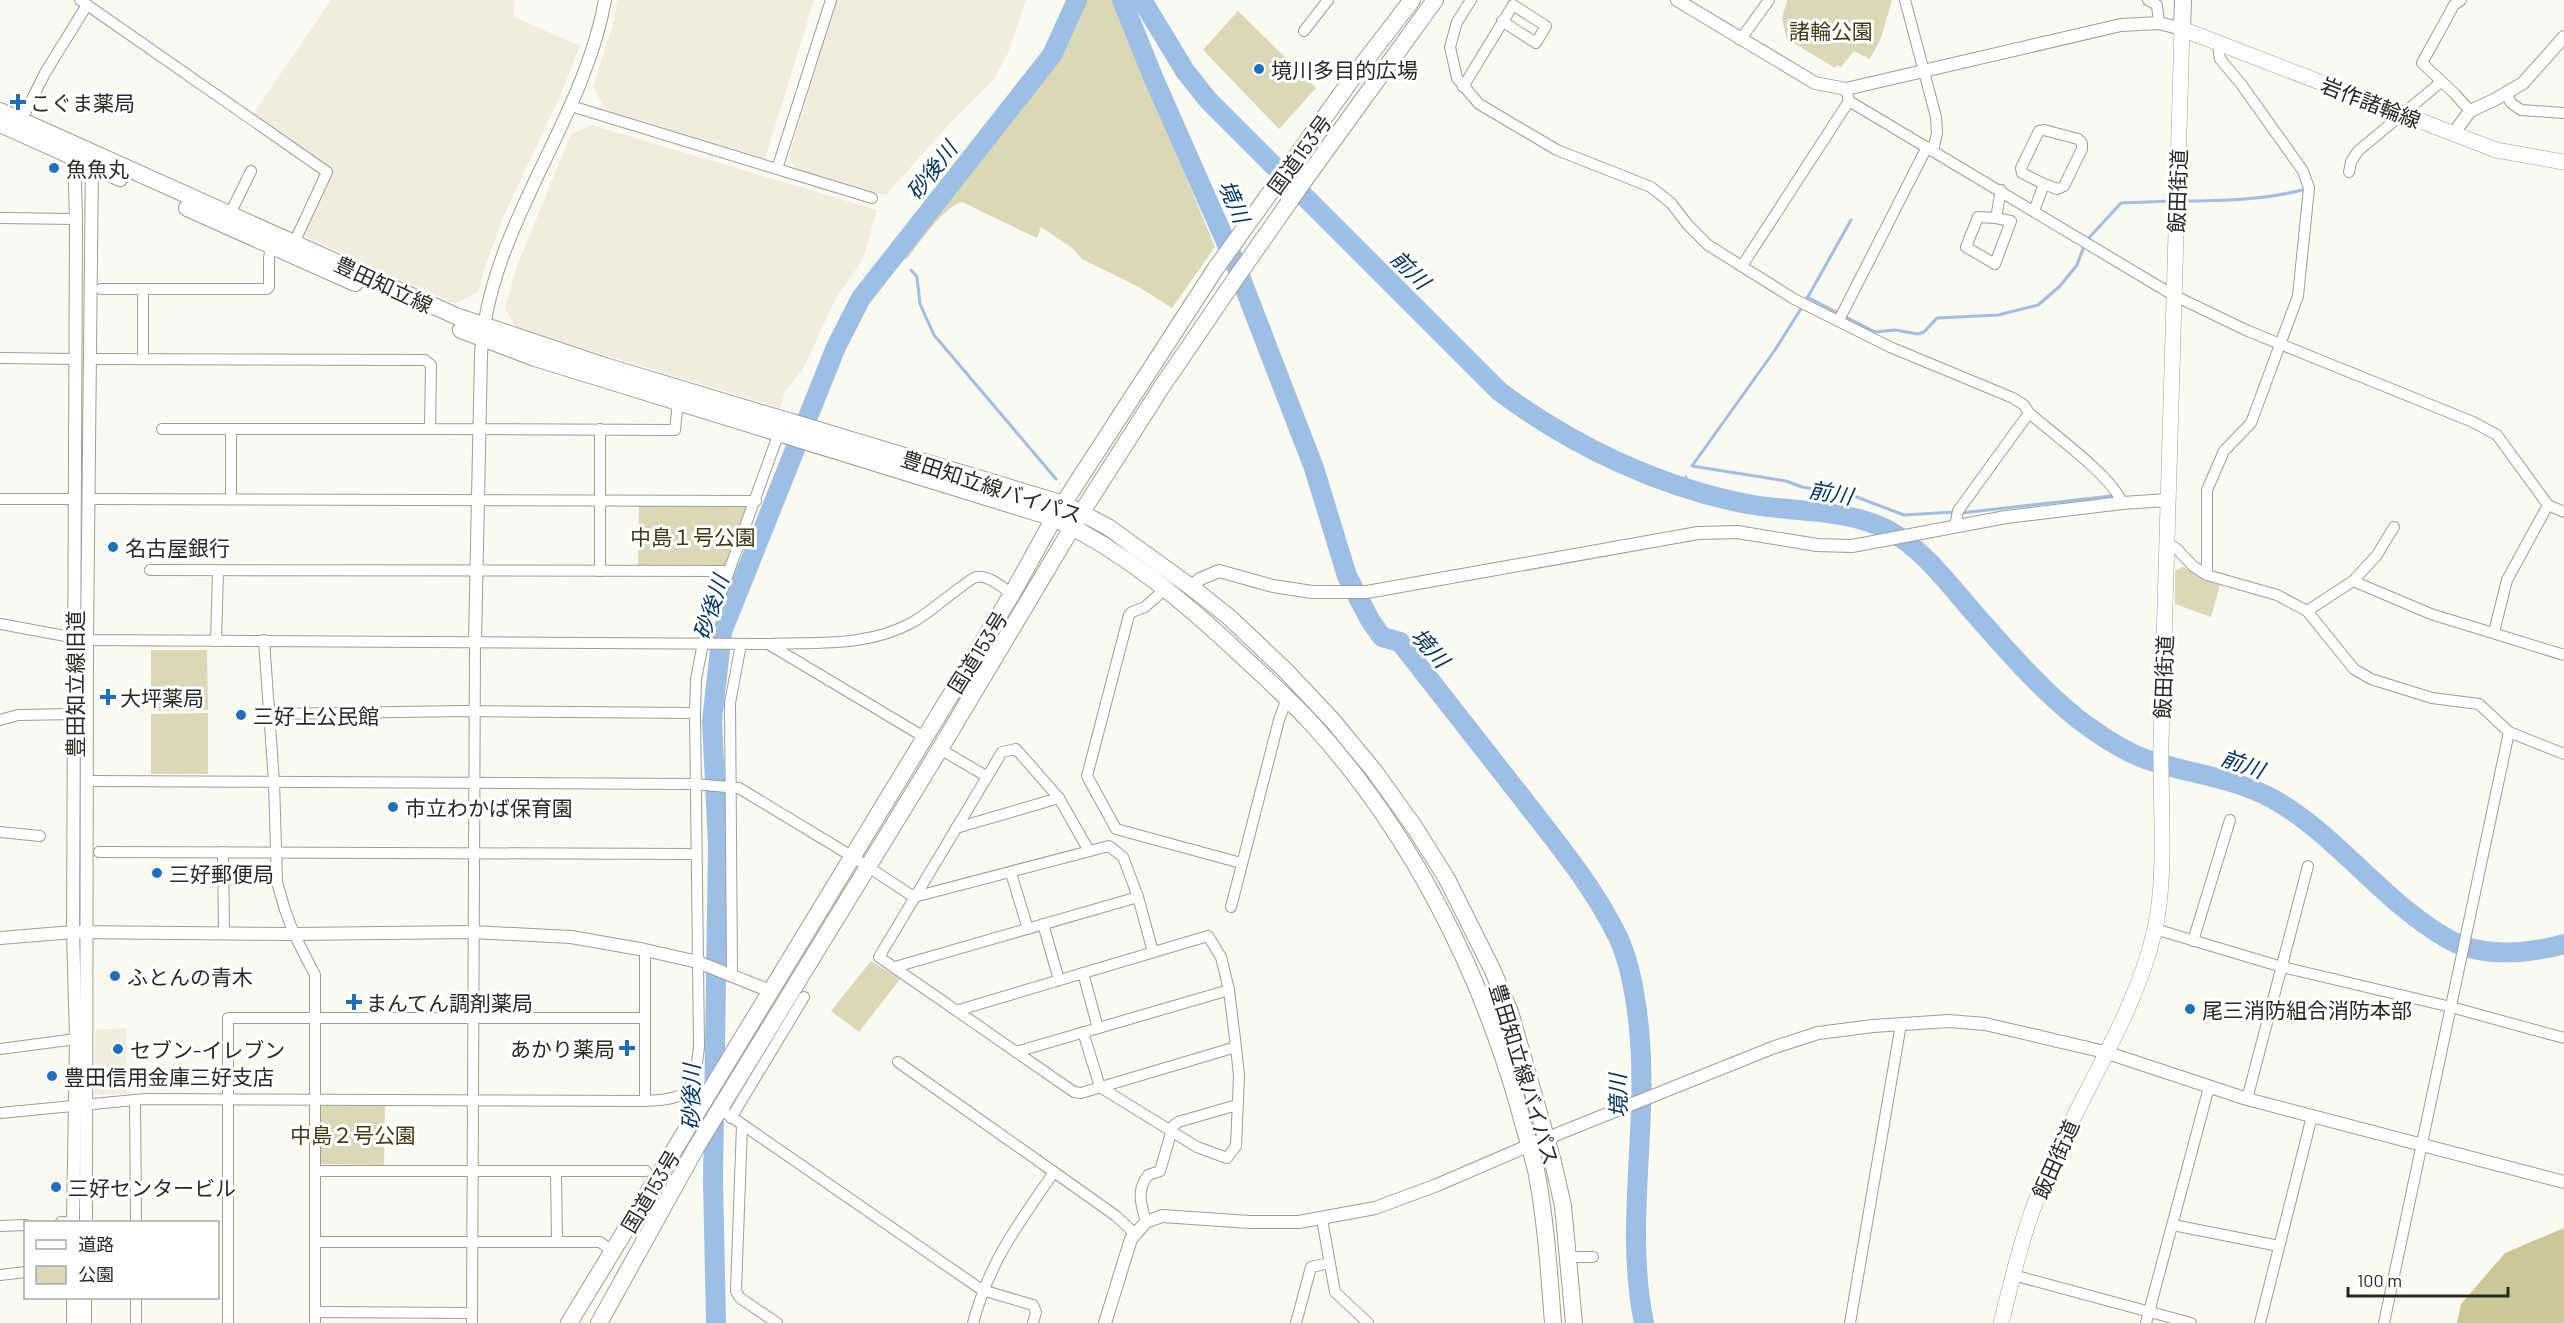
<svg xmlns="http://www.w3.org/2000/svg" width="2564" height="1323" viewBox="0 0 2564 1323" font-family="Barlow,'Noto Sans JP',sans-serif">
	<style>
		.built { fill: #efeddd }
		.green { fill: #dbd8b7 }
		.forest { fill: #ccc796 }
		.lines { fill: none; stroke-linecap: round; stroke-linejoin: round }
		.stream { stroke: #9dbfe5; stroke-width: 3 }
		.river { stroke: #9dbfe5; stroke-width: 20 }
		.minor-casing { stroke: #9e9e96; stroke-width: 12 }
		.tertiary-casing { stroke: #9e9e96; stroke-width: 14 }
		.secondary-casing { stroke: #9e9e96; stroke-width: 16 }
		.primary-casing { stroke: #9e9e96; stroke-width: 18 }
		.trunk-casing { stroke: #9e9e96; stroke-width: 18 }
		.minor { stroke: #fff; stroke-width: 10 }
		.tertiary { stroke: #fff; stroke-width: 12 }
		.secondary { stroke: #fff; stroke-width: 15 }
		.primary { stroke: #fff; stroke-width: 16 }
		.trunk { stroke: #fff; stroke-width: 16 }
		.poi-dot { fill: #1f6fbd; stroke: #fff; stroke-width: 2 }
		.labels { text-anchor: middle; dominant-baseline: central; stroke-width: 6; stroke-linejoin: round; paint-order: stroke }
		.park-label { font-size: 21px; fill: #3f3a13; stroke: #fff }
		.poi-label { font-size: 21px; fill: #282824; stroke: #fff; text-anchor: start }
		.street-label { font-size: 21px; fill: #282824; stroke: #fff }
		.water-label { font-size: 22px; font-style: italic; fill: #033564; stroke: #fff }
	</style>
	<rect width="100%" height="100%" fill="#fbfaf1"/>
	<g class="built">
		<polygon points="331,0 513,0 514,17 580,46 559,99 504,215 484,270 478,292 455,304 299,234 330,172 251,117"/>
		<polygon points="617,0 814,0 765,159 606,110 593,87 613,24"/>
		<polygon points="836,0 1026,0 1008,53 994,79 951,122 886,195 795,169 789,157"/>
		<polygon points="592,125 877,210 863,259 835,300 803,369 785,392 780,408 516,328 505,308 517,266 571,134"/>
		<polygon points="126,1028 127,1094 94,1095 95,1030"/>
	</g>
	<g class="green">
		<path d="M1084 0H1113L1215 247 1172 308 1137 286 1082 259 1072 248 1041 227 1037 238 962 202C944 206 918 245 906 260L902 257 1067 42Z"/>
		<polygon points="1787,0 1892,0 1881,38 1870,59 1854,51 1841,67 1837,65 1835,68 1787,39 1782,19"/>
		<polygon points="1238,11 1316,88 1279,129 1203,50"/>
		<polygon points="639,506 748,506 724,567 638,565"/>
		<path d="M2182 567C2196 571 2204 582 2220 585L2211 617 2175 604V571Z"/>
		<polygon points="151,650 207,650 208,710 151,711"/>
		<polygon points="208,713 208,774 151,774 151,714"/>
		<polygon points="871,961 900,979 859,1032 831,1011"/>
		<polygon points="321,1104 385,1104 384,1165 321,1164"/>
	</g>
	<polygon class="forest" points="2564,1228 2564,1323 2457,1323 2461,1304 2505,1253"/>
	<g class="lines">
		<g class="stream">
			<path d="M2182 201C2223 201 2262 200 2302 190"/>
			<polyline points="2087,240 2121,203 2172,201"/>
			<polyline points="911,270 917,277 920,304 934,335 1056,479"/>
			<polyline points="1807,297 1875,332 1895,330 1918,334 1924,332 1937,318 1998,315 2038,305 2060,286 2077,265 2084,246"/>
			<polyline points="1805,302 1851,220"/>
			<polyline points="1802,307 1775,350 1692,466 1786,481 1802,487 1854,496 1904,515 1954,512"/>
			<polyline points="1683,488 1686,477"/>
			<polyline points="1961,513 2111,496"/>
		</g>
		<g class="river">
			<path d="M1122 0 1153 77 1233 258 1314 468 1347 576 1370 620 1382 637 1400 642C1441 694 1482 747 1523 799 1557 843 1593 886 1618 937 1631 965 1636 998 1639 1029 1649 1127 1624 1226 1644 1323"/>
			<path d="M1142 0 1185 71 1208 100 1499 391C1572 446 1663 489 1753 505 1798 512 1846 509 1888 530 1922 548 1948 583 1973 612 2006 649 2039 688 2078 719 2098 734 2124 752 2148 760 2189 774 2233 777 2273 799 2336 834 2384 903 2448 939 2481 958 2529 954 2564 944"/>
			<polyline points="716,1323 713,1179 718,845 712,721 722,632 836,347 861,298 1052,55 1077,0"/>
		</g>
		<defs>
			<g id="minor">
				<polyline points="80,0 327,172 294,243"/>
				<path d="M1471 0 1457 22 1450 47 1457 78 1479 104 1557 150 1651 187 1671 203 1688 225 1708 245 1794 299 1890 347 2013 398 2024 405 2029 413C2052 433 2113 477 2122 503"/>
				<polyline points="1905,0 1936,117 1937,133 1933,151"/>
				<polyline points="2148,0 2157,5 2159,23"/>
				<polyline points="2461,0 2454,5 2422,63 2455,94 2470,111"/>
				<polyline points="1304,31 1328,0"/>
				<polyline points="1740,40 1769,0"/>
				<polyline points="1463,87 1513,5 1546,26 1536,43 1502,21"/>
				<polyline points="1846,89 1849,101 2173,295 2248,331 2473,422 2497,435 2548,505 2564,512"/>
				<polyline points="2506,94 2511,103 2521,110 2564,113"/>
				<polyline points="571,106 777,169 831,0"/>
				<polyline points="21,121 45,73 87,5"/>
				<polyline points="777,169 872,198"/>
				<polyline points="2349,172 2351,162 2358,151 2441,82"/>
				<polyline points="2034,211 2044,184 2022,173 2021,168 2039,131 2044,130 2078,139 2082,143 2082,149 2064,186 2057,189 2044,184"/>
				<polyline points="230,214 251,171"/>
				<polyline points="0,218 76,219"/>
				<polyline points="1996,218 2011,221 1995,264 1966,247 1978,217 1996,218 2001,190"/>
				<polyline points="1742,266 1849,101"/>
				<polyline points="101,289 267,289 269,287 269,258 271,246"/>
				<polyline points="143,289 143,358"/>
				<polyline points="1839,320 1927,147"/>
				<polyline points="0,358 76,359"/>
				<polyline points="89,359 425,360 431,365 430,429 675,430 678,402"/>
				<polyline points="162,429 231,429"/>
				<polyline points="600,429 600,571"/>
				<polyline points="0,499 75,499"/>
				<polyline points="88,499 756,501"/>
				<polyline points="231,499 231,429 430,429"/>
				<polyline points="1955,526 1958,511 2029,413"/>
				<polyline points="2167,546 2176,548 2193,566 2207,575 2277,595 2307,611 2354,669 2371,679 2432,698 2479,704 2509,732 2564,754"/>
				<polyline points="150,570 729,571"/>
				<polyline points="2207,575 2207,490 2224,451 2251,423 2298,296 2309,188 2303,171 2241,84 2220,59 2217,41"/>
				<polyline points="2353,581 2431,614 2564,655"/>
				<polyline points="1166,588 1145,607 1132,612 1129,615 1087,776 1116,829 1241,863"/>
				<polyline points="2307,611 2353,581 2377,555 2394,527"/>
				<path d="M0 624 87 640 770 644C819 642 868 647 913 622 927 615 968 579 976 577 989 575 1002 587 1012 594"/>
				<polyline points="2494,632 2507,580 2548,505"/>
				<polyline points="264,640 274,782 277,882 285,910 294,934 315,975 315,1323"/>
				<polyline points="216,641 218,571"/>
				<polyline points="770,645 924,737"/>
				<polyline points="268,714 464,711 695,713"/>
				<polyline points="0,720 18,715 74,714"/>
				<polyline points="940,749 986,776"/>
				<polyline points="88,781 694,784 739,788 853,857 914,897 1109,846 1123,857 1138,897 1153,952"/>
				<polyline points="956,828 1059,798"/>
				<polyline points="0,832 40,836"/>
				<polyline points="1089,851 1059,798 1016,749 1002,752 879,957 1074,1092 1081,1093 1236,1047"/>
				<polyline points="99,852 696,854"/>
				<polyline points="223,852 224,933"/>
				<polyline points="1011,873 1028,929"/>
				<polyline points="1231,907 1279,720 1287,698"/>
				<polyline points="1043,924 1059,980"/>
				<polyline points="2155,929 2282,967 2451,1007 2564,1038"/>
				<polyline points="2193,941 2230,820"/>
				<polyline points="645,950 645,1101"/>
				<polyline points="895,967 1138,897"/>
				<polyline points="1083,973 1098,1028"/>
				<polyline points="732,974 730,703 741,644"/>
				<polyline points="959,1010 1208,936 1221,957 1229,990 1236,1047 1239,1076 1236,1146 1227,1158 1197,1147 1100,1087 1083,1032"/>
				<polyline points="0,1049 76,1039"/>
				<polyline points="1016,1052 1229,990"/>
				<path d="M898 1062 1054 1172C1018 1225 990 1260 973 1323"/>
				<polyline points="2247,1099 2308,866"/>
				<polyline points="135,1100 136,1222"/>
				<polyline points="720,1109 982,1290 1033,1305 1036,1312 1033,1323"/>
				<path d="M0 1113 145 1099 644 1101C691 1099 694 1092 699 1047L695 713 696 679 703 643 781 427"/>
				<polyline points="731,1118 804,997"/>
				<polyline points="742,1125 736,1291 740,1298 777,1323"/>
				<polyline points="315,1171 646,1171"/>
				<polyline points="556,1172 557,1242"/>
				<polyline points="1054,1172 1116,1216 1134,1233"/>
				<polyline points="1322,1219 1335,1292 1368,1323"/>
				<polyline points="61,1222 73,1222"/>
				<path d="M1146 1222C1141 1204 1136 1191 1148 1175L1160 1171 1173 1126 1178 1122 1237 1105"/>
				<polyline points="2173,1225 2279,1246"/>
				<polyline points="0,1226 26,1225"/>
				<polyline points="315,1242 600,1242 613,1252"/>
				<polyline points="1568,1257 1593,1257"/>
				<polyline points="0,1275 26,1272"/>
				<polyline points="2013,1275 2191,1323"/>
				<polyline points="136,1298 136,1323"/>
				<polyline points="315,1312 472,1313"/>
				<polyline points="228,1323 228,1018 645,1018"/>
				<polyline points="472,1323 475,641"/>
				<polyline points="1296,1323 1311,1267 1329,1263"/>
				<polyline points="1850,1323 1901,1024"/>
				<polyline points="2146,1323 2209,1087"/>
				<polyline points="2260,1323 2312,1116"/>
				<polyline points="2384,1323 2509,732"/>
			</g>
			<g id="tertiary">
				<polyline points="1677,0 1815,83 1846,89 2121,25 2159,23 2182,29"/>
				<polyline points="2453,134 2470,111 2496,99 2523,83 2564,37"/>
				<polyline points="1191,587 1200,579 1219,571 1273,586 1312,592 1367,592 1698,533 1737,532 1817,545 1852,546 2006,517 2122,503 2168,500"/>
				<path d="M475 641 481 355C488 227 583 124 605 0"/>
				<polyline points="0,938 73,932 294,934 472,932 571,937 645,950 698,962 770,991"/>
				<polyline points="73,1222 76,1039 73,932 76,219 74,150"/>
				<polyline points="86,1222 87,640 92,159"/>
				<polyline points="73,1323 73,1298"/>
				<polyline points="85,1323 85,1298"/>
				<polyline points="1105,1323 1131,1239 1146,1222 1162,1216 1250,1222 1299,1222 1375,1208 1437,1185 1530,1145 1772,1048 1818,1033 1873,1026 1949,1021 1985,1024 2105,1052 2247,1099 2564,1182"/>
			</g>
			<path id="secondary" d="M2001 1323C2014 1271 2026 1220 2048 1171 2082 1092 2136 1013 2155 929 2167 874 2160 800 2161 743L2182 29 2496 150 2564 162"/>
			<g id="primary">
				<polyline points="2182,29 2183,0"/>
				<polyline points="0,111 456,316 605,366 1064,504 1108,527 1191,587 1229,617 1285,670 1333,721 1375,772 1415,828 1447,879 1493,971 1510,1012 1553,1162 1563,1206 1574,1323"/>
				<polyline points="0,124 120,178"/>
				<polyline points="187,208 355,283"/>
				<path d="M461 330 535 358 1054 518C1125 552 1185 602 1242 656 1266 678 1291 701 1313 725 1411 833 1479 968 1519 1108 1524 1128 1531 1149 1536 1170 1546 1220 1549 1272 1553 1323"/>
			</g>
			<g id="trunk">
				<polyline points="569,1323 1012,594 1054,518 1216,268 1362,65 1412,0"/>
				<polyline points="599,1323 697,1146 940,749 1073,526 1161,388 1236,278 1306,178 1435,0"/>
			</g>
		</defs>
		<use href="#minor" class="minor-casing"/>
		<use href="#tertiary" class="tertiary-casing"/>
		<use href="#secondary" class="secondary-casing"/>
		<use href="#primary" class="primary-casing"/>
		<use href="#trunk" class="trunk-casing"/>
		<use href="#minor" class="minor"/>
		<use href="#tertiary" class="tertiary"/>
		<use href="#secondary" class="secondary"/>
		<use href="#primary" class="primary"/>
		<use href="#trunk" class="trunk"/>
	</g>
	<g class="poi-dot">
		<circle cx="1259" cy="69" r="6"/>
		<path d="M15 93h6v6h6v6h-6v6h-6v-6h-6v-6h6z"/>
		<circle cx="54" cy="168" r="6"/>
		<circle cx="113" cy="547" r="6"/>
		<path d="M105 688h6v6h6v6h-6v6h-6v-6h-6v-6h6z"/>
		<circle cx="241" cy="715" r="6"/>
		<circle cx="393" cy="807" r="6"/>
		<circle cx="157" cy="873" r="6"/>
		<circle cx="115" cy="976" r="6"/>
		<path d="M351 993h6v6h6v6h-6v6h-6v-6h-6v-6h6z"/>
		<circle cx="2190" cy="1009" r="6"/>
		<path d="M624 1039h6v6h6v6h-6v6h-6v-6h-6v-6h6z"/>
		<circle cx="118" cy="1049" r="6"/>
		<circle cx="52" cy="1076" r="6"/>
		<circle cx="56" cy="1187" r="6"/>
	</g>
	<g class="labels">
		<g class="park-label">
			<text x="1831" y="30">諸輪公園</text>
			<text x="693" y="536">中島１号公園</text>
			<text x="353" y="1134">中島２号公園</text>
		</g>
		<g class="poi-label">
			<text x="1271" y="69">境川多目的広場</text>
			<text x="30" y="102">こぐま薬局</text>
			<text x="66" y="168">魚魚丸</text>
			<text x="125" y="547">名古屋銀行</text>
			<text x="120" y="697">大坪薬局</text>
			<text x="253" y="715">三好上公民館</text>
			<text x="405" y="807">市立わかば保育園</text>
			<text x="169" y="873">三好郵便局</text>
			<text x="127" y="976">ふとんの青木</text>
			<text x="366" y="1002">まんてん調剤薬局</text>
			<text x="2202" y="1009">尾三消防組合消防本部</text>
			<text x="615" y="1048" text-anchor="end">あかり薬局</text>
			<text x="130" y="1049">セブン-イレブン</text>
			<text x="64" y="1076">豊田信用金庫三好支店</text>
			<text x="68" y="1187">三好センタービル</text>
		</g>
		<g class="street-label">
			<text transform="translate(2371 102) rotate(21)">岩作諸輪線</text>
			<text transform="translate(1299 154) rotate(-54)">国道153号</text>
			<text transform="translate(2177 191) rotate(-88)">飯田街道</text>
			<text transform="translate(384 284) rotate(25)">豊田知立線</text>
			<text transform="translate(992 486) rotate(18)">豊田知立線バイパス</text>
			<text transform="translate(977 652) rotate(-58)">国道153号</text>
			<text transform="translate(2163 677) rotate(-88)">飯田街道</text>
			<text transform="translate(74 684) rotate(-90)">豊田知立線旧道</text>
			<text transform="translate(1525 1074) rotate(73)">豊田知立線バイパス</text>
			<text transform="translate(2055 1159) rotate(-66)">飯田街道</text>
			<text transform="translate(650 1191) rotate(-59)">国道153号</text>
		</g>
		<g class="water-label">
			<text transform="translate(931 170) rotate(-52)">砂後川</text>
			<text transform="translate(1235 201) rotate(67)">境川</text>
			<text transform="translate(1411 269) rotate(45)">前川</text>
			<text transform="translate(1831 492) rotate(10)">前川</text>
			<text transform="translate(710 607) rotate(-72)">砂後川</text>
			<text transform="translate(1431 647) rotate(48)">境川</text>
			<text transform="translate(2243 763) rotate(19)">前川</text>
			<text transform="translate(1617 1096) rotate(-91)">境川</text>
			<text transform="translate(690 1097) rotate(-89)">砂後川</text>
		</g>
	</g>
	<rect x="24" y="1221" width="195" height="78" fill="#ffffff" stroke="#a9a9a7" stroke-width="1.5"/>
	<rect x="36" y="1240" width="30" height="9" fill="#ffffff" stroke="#a9a9a7" stroke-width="1.5"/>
	<text x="78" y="1251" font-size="18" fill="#282824">道路</text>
	<rect x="36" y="1266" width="30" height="18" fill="#dbd8b7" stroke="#a9a9a7" stroke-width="1.5"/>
	<text x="78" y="1281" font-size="18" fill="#282824">公園</text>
	<path d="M2348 1287v9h160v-9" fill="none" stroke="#282824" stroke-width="3"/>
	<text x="2357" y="1287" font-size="18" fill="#282824" stroke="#ffffff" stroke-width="4.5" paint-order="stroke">100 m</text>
</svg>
